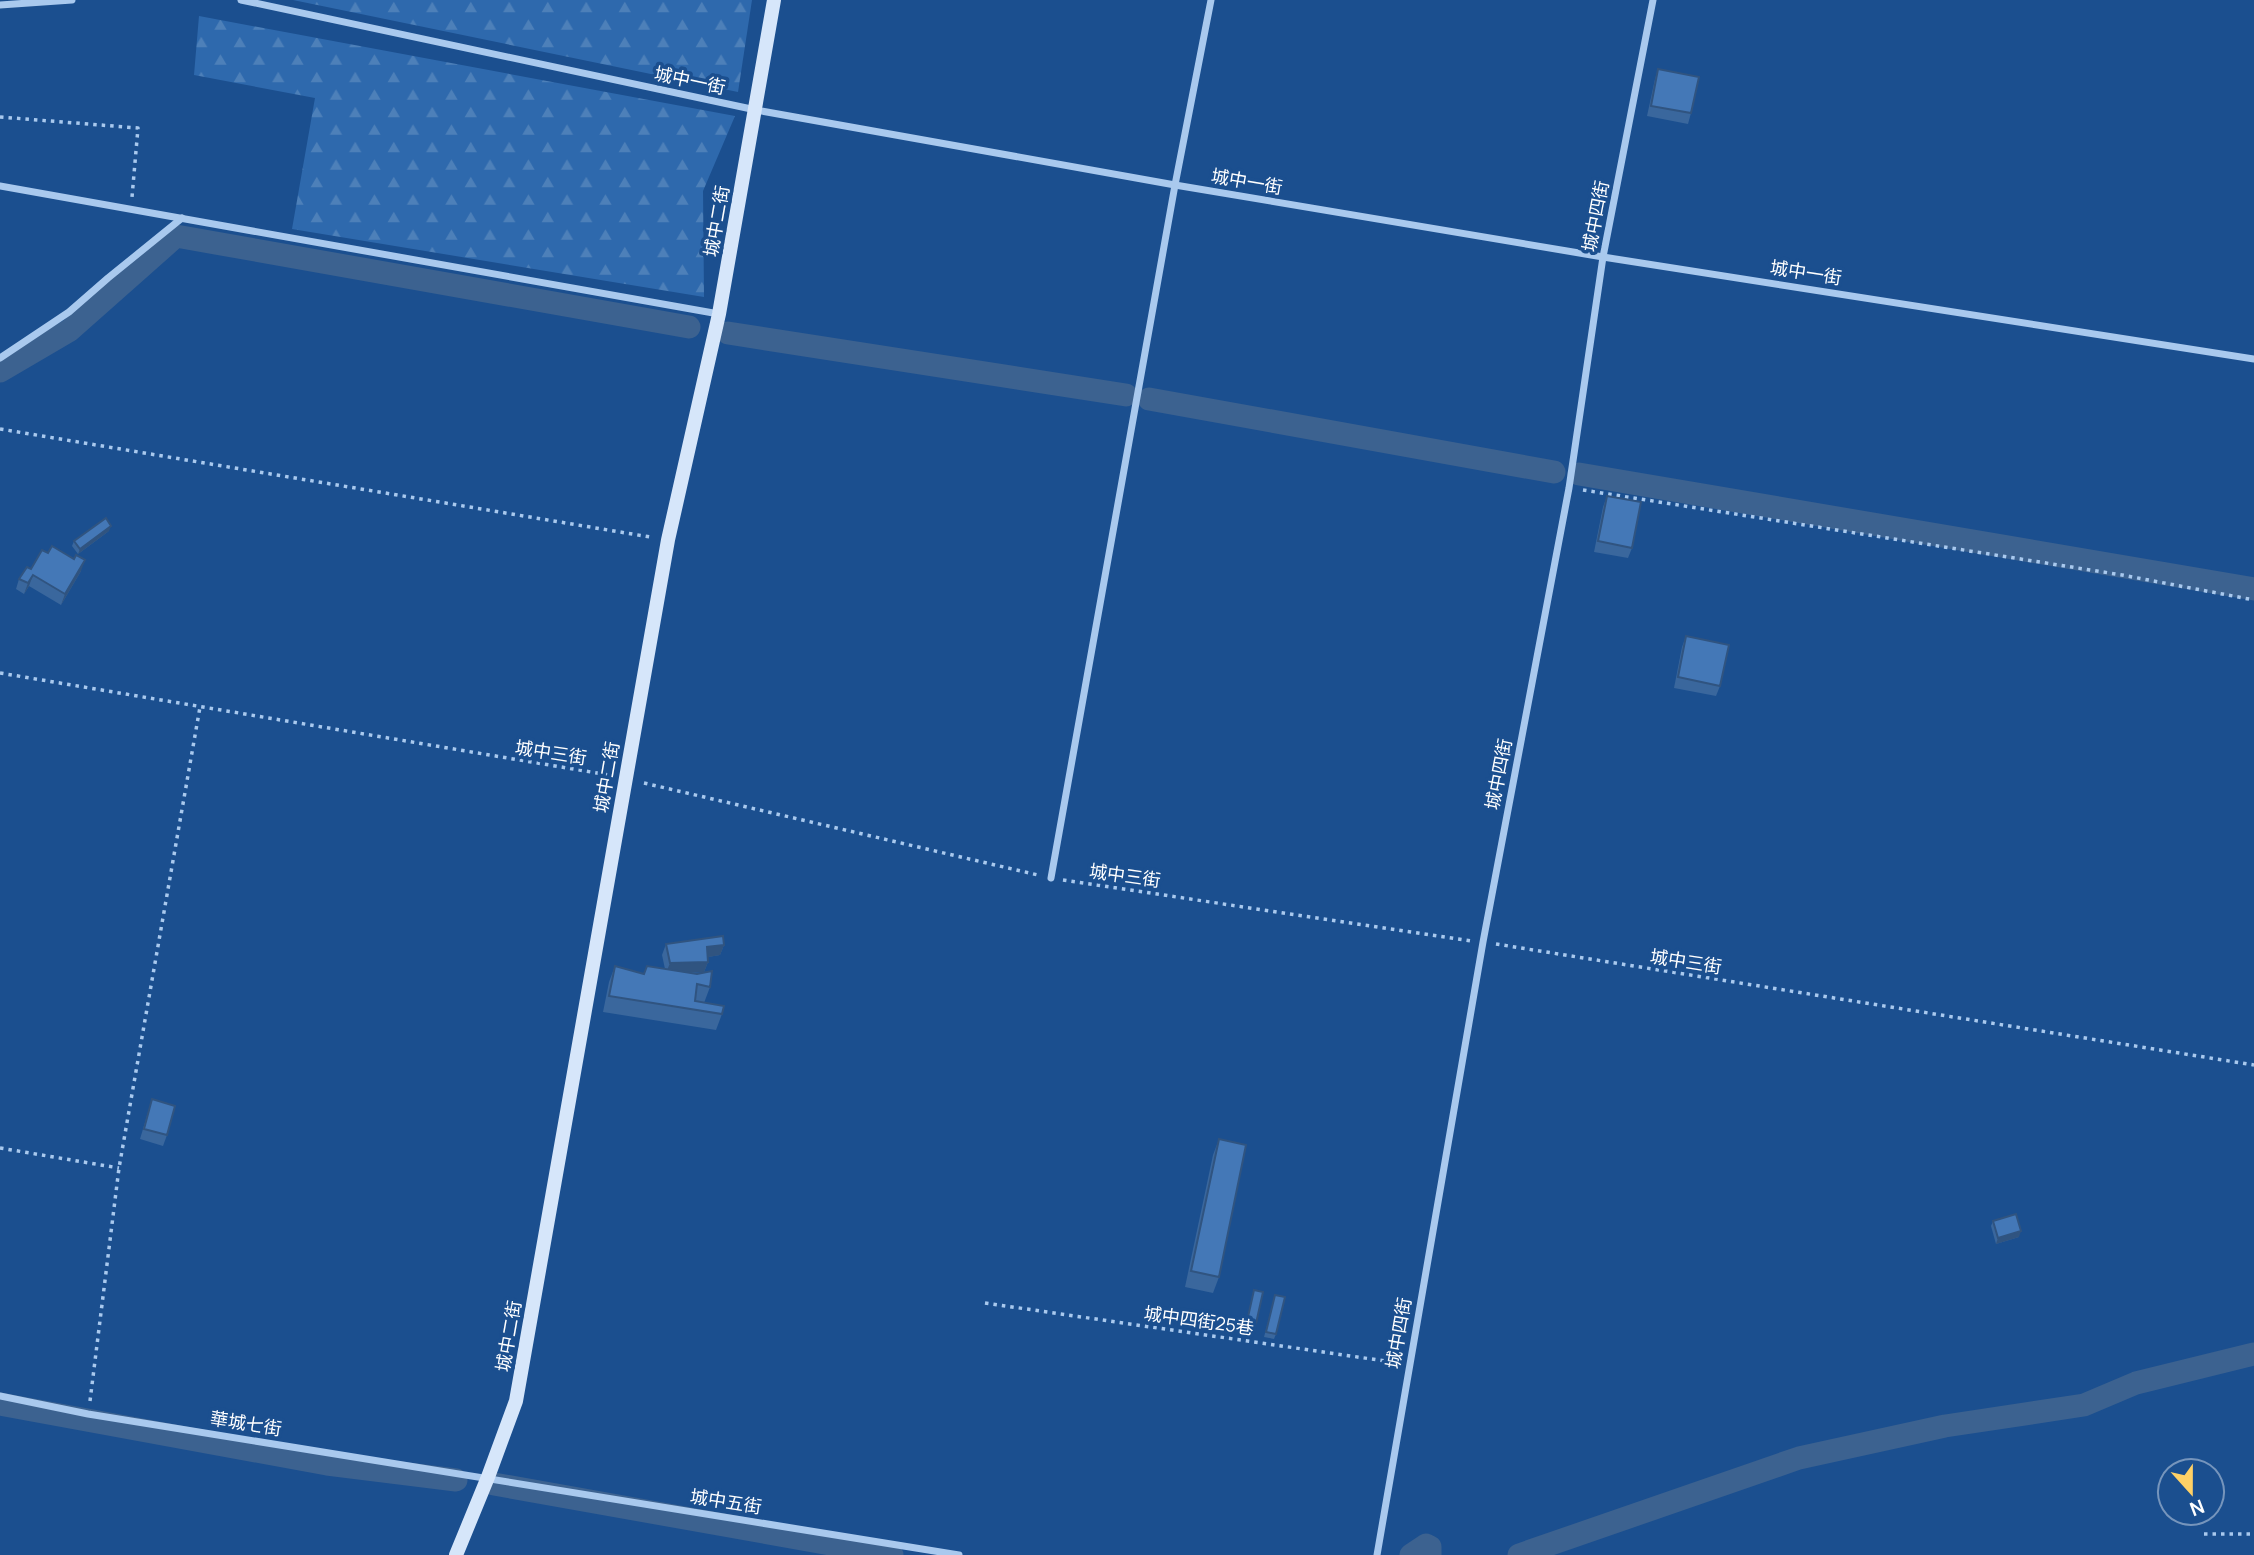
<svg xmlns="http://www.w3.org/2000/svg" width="2254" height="1555" viewBox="0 0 2254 1555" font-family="Manrope,'Noto Sans TC',sans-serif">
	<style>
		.forest { fill: url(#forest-firs) }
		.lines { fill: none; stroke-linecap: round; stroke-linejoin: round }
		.canal { stroke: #3c6290; stroke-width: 23 }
		.path { stroke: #a9c9ee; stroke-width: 3.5; stroke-dasharray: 3.5 5; stroke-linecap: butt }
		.street { stroke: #a9c9ee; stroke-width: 7 }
		.secondary { stroke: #d6e6fa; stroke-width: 14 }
		.wall { fill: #3a679d }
		.shaded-wall { fill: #305480 }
		.building { fill: #4478b7; stroke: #305480; stroke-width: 2 }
		.labels { text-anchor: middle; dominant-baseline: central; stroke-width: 7; stroke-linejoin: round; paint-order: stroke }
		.street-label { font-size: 18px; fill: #fff; stroke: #1b4f8f }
	</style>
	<defs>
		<pattern id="forest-firs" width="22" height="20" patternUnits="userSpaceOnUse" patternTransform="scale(1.75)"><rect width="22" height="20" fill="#2e69ad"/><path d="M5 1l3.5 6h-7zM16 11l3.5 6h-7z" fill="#4d80b9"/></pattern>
	</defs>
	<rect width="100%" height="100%" fill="#1b4f8f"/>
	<g class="forest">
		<polygon points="293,0 752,0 738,92"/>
		<polygon points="199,16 735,116 703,191 704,297 292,229 315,98 194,75"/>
	</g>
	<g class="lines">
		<g class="canal">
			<polyline points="728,333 1126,395"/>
			<polyline points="0,371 70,330 176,236 689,327"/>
			<polyline points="1149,399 1554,472"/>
			<polyline points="1579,474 2254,589"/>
			<polyline points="0,1404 327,1464 456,1480"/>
			<polyline points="494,1484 892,1555"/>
			<polyline points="1411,1555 1426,1545 1430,1547 1430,1555"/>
			<polyline points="1519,1555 1799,1458 1945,1426 2084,1405 2136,1383 2254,1354"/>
		</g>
		<g class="path">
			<polyline points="0,117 138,128 132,197"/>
			<polyline points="0,429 650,537"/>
			<polyline points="1583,490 2122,575 2254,600"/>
			<polyline points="0,673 609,775"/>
			<polyline points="644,783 1038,875"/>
			<polyline points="1063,880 1471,941"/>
			<polyline points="1496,944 2254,1065"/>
			<polyline points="0,1148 119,1168"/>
			<polyline points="985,1303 1399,1363"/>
			<polyline points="90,1401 119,1168 200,707"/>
			<polyline points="2204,1534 2254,1534"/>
		</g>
		<g class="street">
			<polyline points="241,0 756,110 1175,185 1603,257 2254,359"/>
			<polyline points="0,5 72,0"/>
			<polyline points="0,186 719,314"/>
			<polyline points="0,358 69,312 108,278 182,218"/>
			<polyline points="1051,878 1175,185 1211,0"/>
			<polyline points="0,1396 88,1414 959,1555"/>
			<polyline points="1377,1555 1483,942 1569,488 1603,257 1653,0"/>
		</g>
		<polyline class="secondary" points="456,1555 488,1477 516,1401 668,540 719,314 774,0"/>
	</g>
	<g class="wall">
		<polygon points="1658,69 1691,113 1688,124 1647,116 1655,79"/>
		<polygon points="1607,496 1632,548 1628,558 1594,552 1603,507"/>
		<polygon points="109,531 78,554 72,546 74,541"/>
		<polygon points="31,569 81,571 61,605 29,586 24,594 16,589 19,579"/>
		<polygon points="1686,636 1720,686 1716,696 1674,688 1682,647"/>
		<polygon points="666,944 724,945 720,955 708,957 708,962 704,972 691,973 710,987 704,1003 722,1014 716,1030 603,1012 609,982 615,966 644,974 665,969 662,955"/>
		<polygon points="152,1099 167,1135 163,1146 140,1139"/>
		<polygon points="1219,1139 1219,1277 1213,1293 1185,1287 1213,1155"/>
		<polygon points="1993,1221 2019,1237 1996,1244 1991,1226"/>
		<polygon points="1254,1290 1255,1328 1253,1333 1244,1331"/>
		<polygon points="1275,1295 1276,1334 1274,1339 1264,1337"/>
	</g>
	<g class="shaded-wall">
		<polygon points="111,526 109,531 78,554 80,549"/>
		<polygon points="85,560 81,571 61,605 65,594"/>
		<polygon points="33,575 29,586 24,594 28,583"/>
		<polygon points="724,945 720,955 703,958 707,947"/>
		<polygon points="708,962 704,972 666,973 670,963"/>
		<polygon points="2021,1231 2019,1237 1996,1244 1998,1238"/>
	</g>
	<g class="building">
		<polygon points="1658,69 1699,77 1691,113 1651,106"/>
		<polygon points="1607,496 1641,502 1632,548 1598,541"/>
		<polygon points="106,518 111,526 80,549 74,541"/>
		<polygon points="52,546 74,559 76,555 85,560 65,594 33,575 28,583 19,579 27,567 31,569 42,550 48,553"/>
		<polygon points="1686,636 1729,645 1720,686 1678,677"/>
		<polygon points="723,936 724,945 707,947 708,962 670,963 666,944"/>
		<polygon points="615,966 644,974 647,966 697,974 712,971 710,987 697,984 695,1001 724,1006 722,1014 609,996"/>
		<polygon points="152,1099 175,1106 167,1135 144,1129"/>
		<polygon points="1219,1139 1246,1145 1219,1277 1191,1271"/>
		<polygon points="2016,1214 2021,1231 1998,1238 1993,1221"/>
		<polygon points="1254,1290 1263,1292 1255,1328 1246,1326"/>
		<polygon points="1275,1295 1285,1297 1276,1334 1266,1332"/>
	</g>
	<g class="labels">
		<g class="street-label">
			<text transform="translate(690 80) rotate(12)">城中一街</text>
			<text transform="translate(1247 181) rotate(10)">城中一街</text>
			<text transform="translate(1595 216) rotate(-79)">城中四街</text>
			<text transform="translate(716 221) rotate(-80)">城中二街</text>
			<text transform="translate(1806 272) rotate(9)">城中一街</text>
			<text transform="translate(551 752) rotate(9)">城中三街</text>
			<text transform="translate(1498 774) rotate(-79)">城中四街</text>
			<text transform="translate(606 777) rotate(-80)">城中二街</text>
			<text transform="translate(1125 875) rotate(8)">城中三街</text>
			<text transform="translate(1686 961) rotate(9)">城中三街</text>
			<text transform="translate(1199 1320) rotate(8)">城中四街25巷</text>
			<text transform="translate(1398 1333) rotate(-80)">城中四街</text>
			<text transform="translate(508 1336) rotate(-80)">城中二街</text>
			<text transform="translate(246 1423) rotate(9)">華城七街</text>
			<text transform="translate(726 1501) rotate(9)">城中五街</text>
		</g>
	</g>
	<g transform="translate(2191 1492) rotate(159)"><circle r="33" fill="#1b4f8f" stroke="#7695bc" stroke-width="2"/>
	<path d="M0-5L12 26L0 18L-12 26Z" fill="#ffd166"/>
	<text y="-10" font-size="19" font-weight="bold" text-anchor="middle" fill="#ffffff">N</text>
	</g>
</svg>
